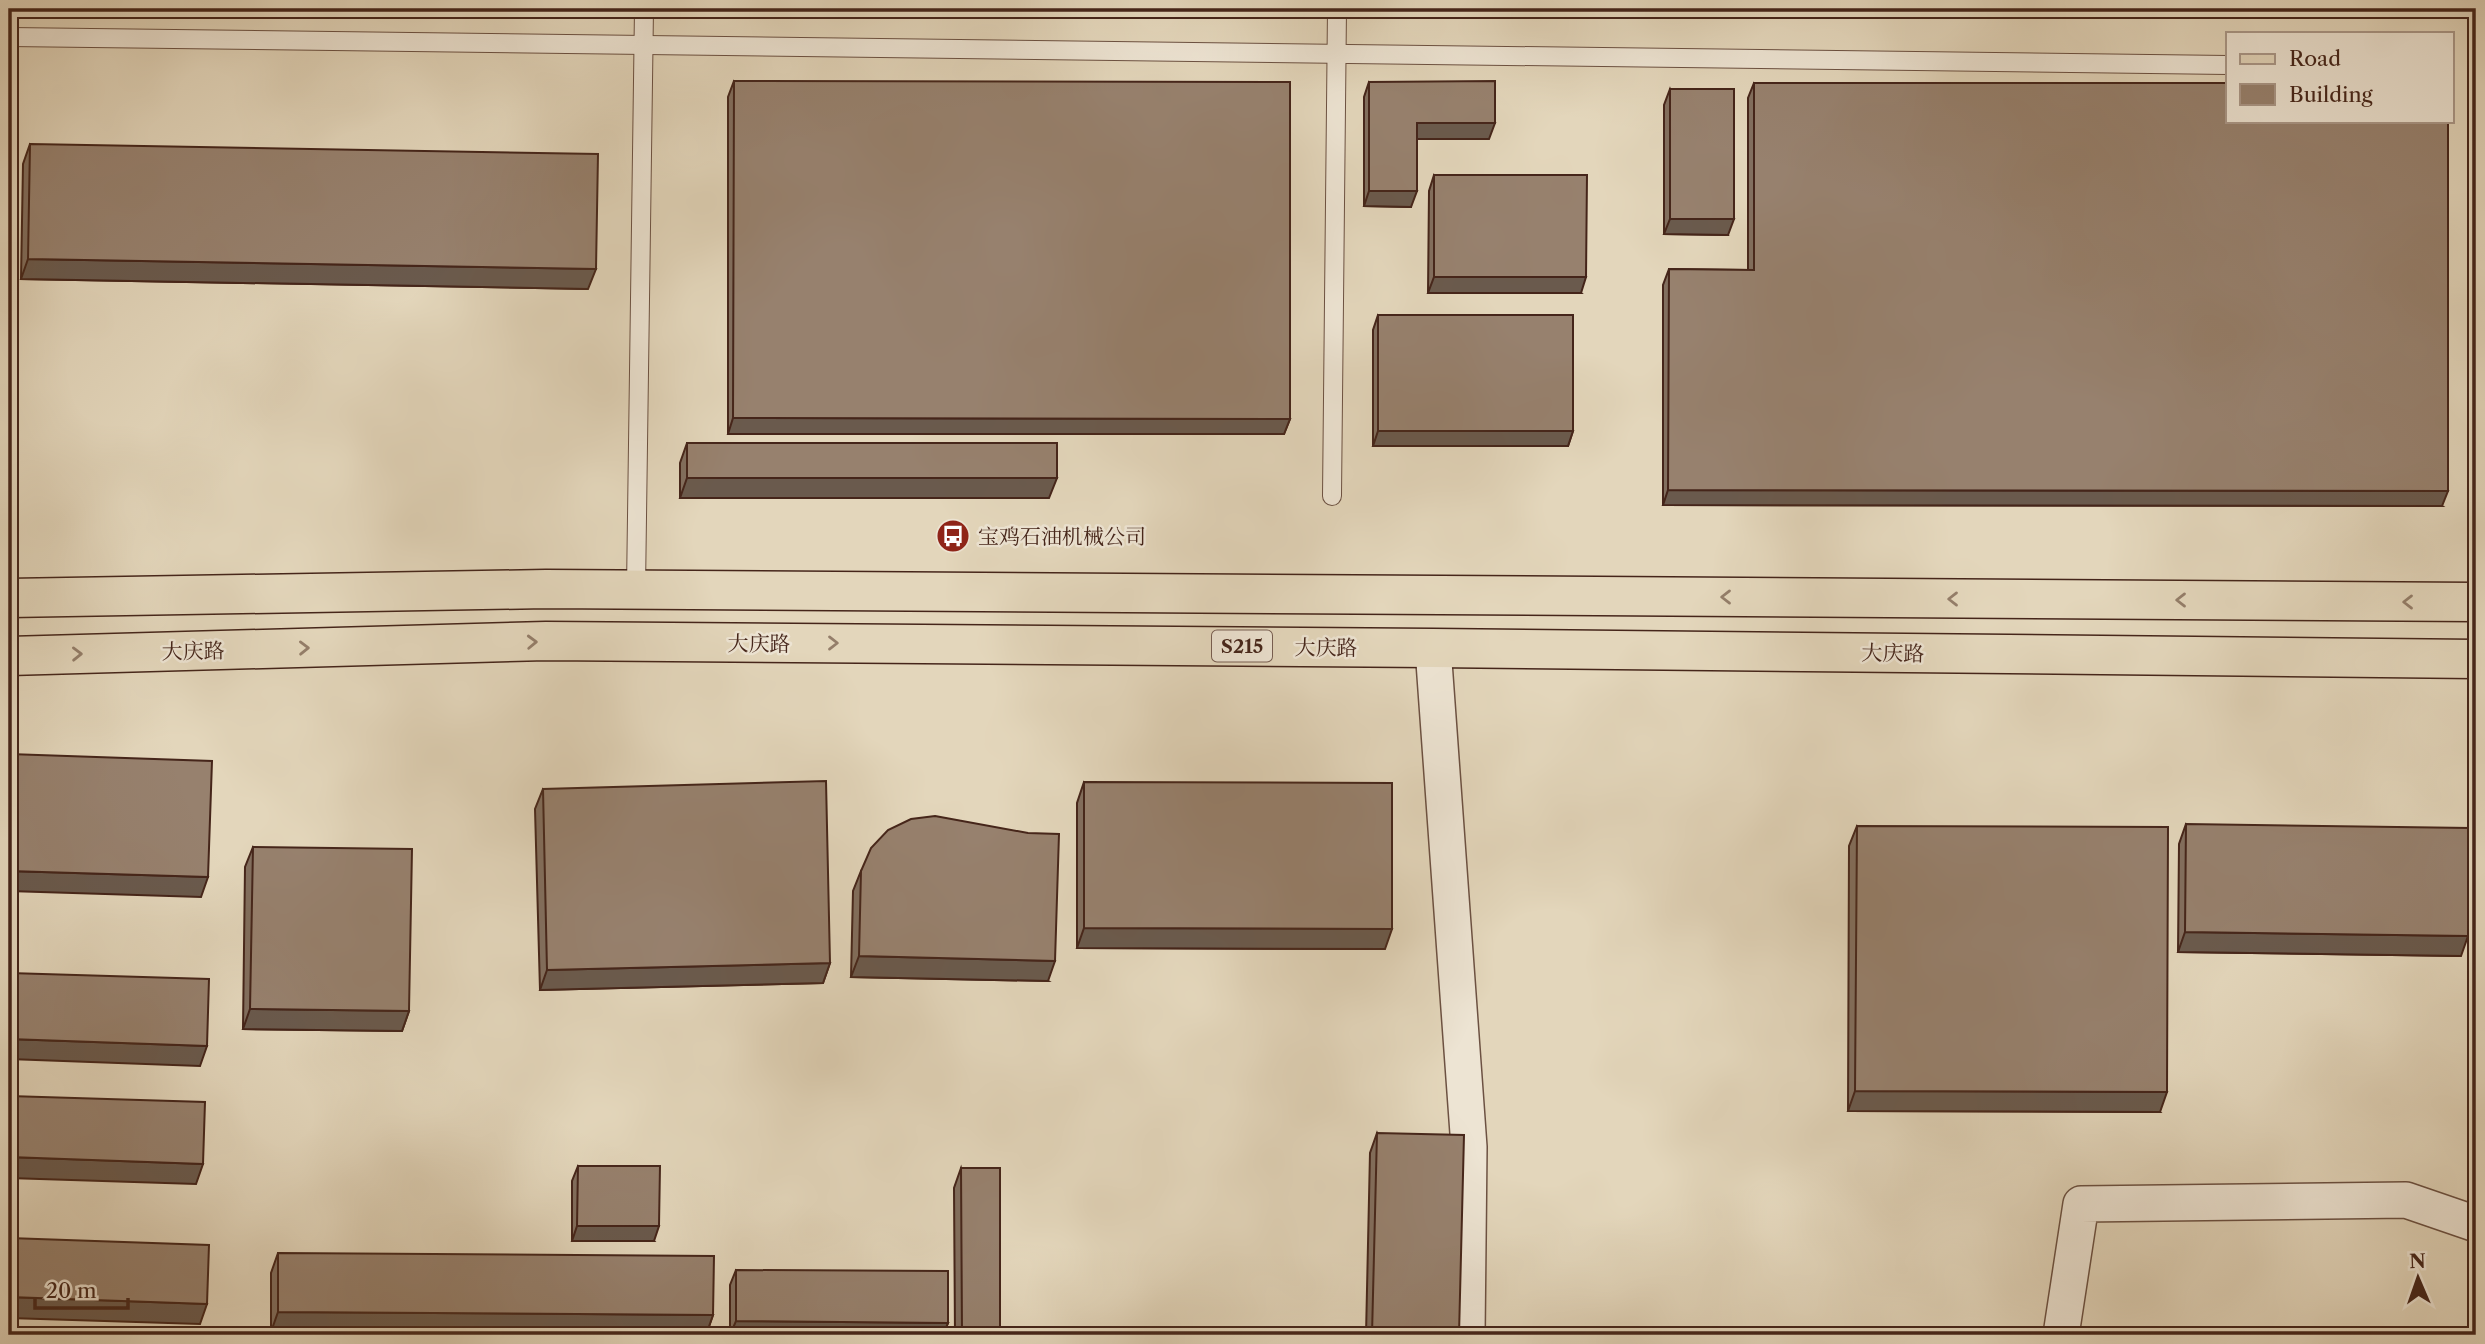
<svg xmlns="http://www.w3.org/2000/svg" width="2485" height="1344" viewBox="0 0 2485 1344" font-family="'Libre Caslon Text','Noto Serif SC',serif">
	<style>
		.lines { fill: none; stroke-linecap: round; stroke-linejoin: round }
		.service-casing { stroke: #6c5142; stroke-width: 20 }
		.minor-casing { stroke: #6c5142; stroke-width: 38 }
		.primary-casing { stroke: #45251a; stroke-width: 41 }
		.service { stroke: #ede4d3; stroke-width: 18 }
		.minor { stroke: #ede4d3; stroke-width: 35 }
		.primary { stroke: #e3d6bb; stroke-width: 38 }
		.wall { fill: #826f5f; stroke: #45251a; stroke-width: 2 }
		.shaded-wall { fill: #6a5a4d; stroke: #45251a; stroke-width: 2 }
		.building { fill: #97816e; stroke: #45251a; stroke-width: 2 }
		.oneway { stroke: #947e6a }
		.labels { text-anchor: middle; dominant-baseline: central; stroke-width: 5; stroke-linejoin: round; paint-order: stroke }
		.shield { fill: #ede4d3; stroke: #775e52; stroke-width: 2 }
		.shield-label { font-size: 19px; font-weight: bold; fill: #45251a }
		.poi-label { font-size: 21px; fill: #45251a; stroke: #ede4d3; text-anchor: start }
		.street-label { font-size: 21px; fill: #45251a; stroke: #ede4d3 }
	</style>
	<rect width="100%" height="100%" fill="#e3d6bb"/>
	<filter id="stains"><feTurbulence type="fractalNoise" baseFrequency=".00286" numOctaves="4"/><feColorMatrix values="0 0 0 0 .2 0 0 0 0 .09 0 0 0 0 .02 0 0 0 .5 -.17"/></filter>
	<radialGradient id="worn" r=".72"><stop offset=".6" stop-color="#630" stop-opacity="0"/><stop offset="1" stop-color="#630" stop-opacity=".3"/></radialGradient>
	<g class="lines">
		<defs>
			<g id="service">
				<polyline points="9,37 2228,65"/>
				<polyline points="1332,496 1337,9"/>
				<polyline points="636,589 644,9"/>
			</g>
			<g id="minor">
				<polyline points="1433,648 1469,1147 1467,1335"/>
				<polyline points="2061,1335 2081,1204 2406,1200 2476,1224"/>
			</g>
			<g id="primary">
				<polyline points="9,598 546,589 2476,602"/>
				<polyline points="9,656 546,641 1433,648 2476,659"/>
			</g>
		</defs>
		<use href="#service" class="service-casing"/>
		<use href="#minor" class="minor-casing"/>
		<use href="#primary" class="primary-casing"/>
		<use href="#service" class="service"/>
		<use href="#minor" class="minor"/>
		<use href="#primary" class="primary"/>
	</g>
	<g class="wall">
		<polygon points="734,81 1290,419 1284,434 728,434 728,97"/>
		<polygon points="1369,82 1489,139 1417,139 1411,207 1364,206 1364,97"/>
		<polygon points="1754,83 2442,506 1663,505 1663,285 1669,269 1748,270 1748,98"/>
		<polygon points="1670,89 1728,235 1664,234 1664,105"/>
		<polygon points="30,144 588,289 21,279 23,164"/>
		<polygon points="1434,175 1581,293 1428,293 1429,191"/>
		<polygon points="1378,315 1573,431 1568,446 1373,446 1373,330"/>
		<polygon points="687,443 1049,498 680,498 680,463"/>
		<polygon points="1084,782 1385,949 1077,948 1077,803"/>
		<polygon points="543,789 830,963 823,983 540,990 535,809"/>
		<polygon points="2186,824 2461,956 2178,952 2179,844"/>
		<polygon points="1857,826 2160,1112 1848,1111 1849,846"/>
		<polygon points="253,847 409,1011 402,1031 243,1029 245,867"/>
		<polygon points="861,871 1048,981 851,977 853,891"/>
		<polygon points="1377,1133 1459,1335 1366,1335 1370,1153"/>
		<polygon points="578,1166 654,1241 572,1241 572,1181"/>
		<polygon points="961,1168 1000,1335 955,1335 954,1188"/>
		<polygon points="278,1253 713,1315 706,1335 271,1332 271,1273"/>
		<polygon points="736,1270 948,1323 943,1335 730,1335 730,1285"/>
	</g>
	<g class="shaded-wall">
		<polygon points="2017,9 2187,9 2186,13 2016,13"/>
		<polygon points="1417,123 1495,123 1489,139 1411,139"/>
		<polygon points="1369,191 1417,191 1411,207 1364,206"/>
		<polygon points="1670,219 1734,219 1728,235 1664,234"/>
		<polygon points="28,259 596,269 588,289 21,279"/>
		<polygon points="1434,277 1586,277 1581,293 1428,293"/>
		<polygon points="733,418 1290,419 1284,434 728,434"/>
		<polygon points="1378,431 1573,431 1568,446 1373,446"/>
		<polygon points="687,478 1057,478 1049,498 680,498"/>
		<polygon points="1668,490 2448,491 2442,506 1663,505"/>
		<polygon points="9,871 208,877 201,897 9,891"/>
		<polygon points="1084,928 1392,929 1385,949 1077,948"/>
		<polygon points="2185,932 2468,936 2461,956 2178,952"/>
		<polygon points="859,956 1055,961 1048,981 851,977"/>
		<polygon points="830,963 823,983 540,990 547,970"/>
		<polygon points="250,1009 409,1011 402,1031 243,1029"/>
		<polygon points="9,1039 207,1046 200,1066 9,1059"/>
		<polygon points="1855,1091 2167,1092 2160,1112 1848,1111"/>
		<polygon points="9,1157 203,1164 196,1184 9,1178"/>
		<polygon points="577,1226 659,1226 654,1241 572,1241"/>
		<polygon points="9,1297 207,1304 200,1324 9,1318"/>
		<polygon points="278,1312 713,1315 706,1335 271,1332"/>
		<polygon points="736,1321 948,1323 943,1335 730,1335"/>
	</g>
	<g class="building">
		<polygon points="734,81 1290,82 1290,419 733,418"/>
		<polygon points="1495,81 1495,123 1417,123 1417,191 1369,191 1369,82"/>
		<polygon points="1754,83 2228,83 2228,121 2448,121 2448,491 1668,490 1669,269 1754,270"/>
		<rect x="1670" y="89" width="64" height="130"/>
		<polygon points="30,144 598,154 596,269 28,259"/>
		<polygon points="1434,175 1587,175 1586,277 1434,277"/>
		<rect x="1378" y="315" width="195" height="116"/>
		<rect x="687" y="443" width="370" height="35"/>
		<polygon points="9,754 212,761 208,877 9,871"/>
		<polygon points="826,781 830,963 547,970 543,789"/>
		<polygon points="1084,782 1392,783 1392,929 1084,928"/>
		<polygon points="935,816 1028,833 1059,834 1055,961 859,956 861,871 871,848 888,830 911,819"/>
		<polygon points="2186,824 2470,828 2468,936 2185,932"/>
		<polygon points="1857,826 2168,827 2167,1092 1855,1091"/>
		<polygon points="253,847 412,849 409,1011 250,1009"/>
		<polygon points="9,973 209,979 207,1046 9,1039"/>
		<polygon points="9,1096 205,1102 203,1164 9,1157"/>
		<polygon points="1377,1133 1464,1135 1459,1335 1372,1335"/>
		<polygon points="578,1166 660,1166 659,1226 577,1226"/>
		<polygon points="961,1168 1000,1168 1000,1335 962,1335"/>
		<polygon points="9,1238 209,1245 207,1304 9,1297"/>
		<polygon points="278,1253 714,1256 713,1315 278,1312"/>
		<polygon points="736,1270 948,1271 948,1323 736,1321"/>
	</g>
	<defs><path id="oneway-chevron" d="M-2-3.5L2.5 0L-2 3.5" fill="none" stroke-width="1.6" stroke-linecap="round" stroke-linejoin="round" transform="scale(1.75)"/></defs>
	<g class="oneway">
		<use href="#oneway-chevron" transform="translate(1726 597) rotate(-180)"/>
		<use href="#oneway-chevron" transform="translate(1953 599) rotate(-180)"/>
		<use href="#oneway-chevron" transform="translate(2181 600) rotate(-180)"/>
		<use href="#oneway-chevron" transform="translate(2408 602) rotate(-180)"/>
		<use href="#oneway-chevron" transform="translate(532 642) rotate(-2)"/>
		<use href="#oneway-chevron" transform="translate(833 643)"/>
		<use href="#oneway-chevron" transform="translate(304 648) rotate(-1)"/>
		<use href="#oneway-chevron" transform="translate(77 654) rotate(-1)"/>
	</g>
	<defs>
		<symbol id="bus-disc" viewBox="-11 -11 22 22"><circle r="9.5" fill="#8f2418" stroke="#ede4d3"/><path d="M-5-6H5V4H4V6H2V4H-2V6H-4V4H-5ZM-3.5-4V0h7V-4ZM-3.5 1.2v1.5H-2V1.2ZM2 1.2v1.5H3.5V1.2Z" fill="#fff"/></symbol>
	</defs>
	<g fill-rule="evenodd">
		<use href="#bus-disc" x="934" y="517" width="38" height="38"/>
	</g>
	<g class="labels">
		<rect class="shield" x="1212" y="630.5" width="60" height="31" rx="5"/>
		<g class="shield-label">
			<text x="1242" y="646">S215</text>
		</g>
		<g class="poi-label">
			<text x="978" y="536">宝鸡石油机械公司</text>
		</g>
		<g class="street-label">
			<text x="759" y="643">大庆路</text>
			<text x="1326" y="647">大庆路</text>
			<text transform="translate(193 651) rotate(-1)">大庆路</text>
			<text transform="translate(1893 653) rotate(1)">大庆路</text>
		</g>
	</g>
	<rect width="2485" height="1344" fill="none" stroke="#e3d6bb" stroke-width="35"/>
	<rect x="10" y="10" width="2464" height="1323" fill="none" stroke="#45251a" stroke-width="3.5"/>
	<rect x="18" y="18" width="2450" height="1309" fill="none" stroke="#45251a" stroke-width="2"/>
	<rect x="2226" y="32" width="228" height="91" fill="#ede4d3" stroke="#aa9889" stroke-width="2"/>
	<rect x="2240" y="54" width="35" height="10" fill="#e3d6bb" stroke="#aa9889" stroke-width="2"/>
	<text x="2289" y="66" font-size="21" fill="#45251a">Road</text>
	<rect x="2240" y="84" width="35" height="21" fill="#97816e" stroke="#aa9889" stroke-width="2"/>
	<text x="2289" y="102" font-size="21" fill="#45251a">Building</text>
	<g transform="translate(2418 1278) rotate(358)" stroke="#ede4d3" stroke-width="5" paint-order="stroke">
	<path d="M0-5L12 26L0 18L-12 26Z" fill="#45251a"/>
	<text y="-10" font-size="19" font-weight="bold" text-anchor="middle" fill="#45251a">N</text>
	</g>
	<path d="M35 1298v10h93v-10" fill="none" stroke="#45251a" stroke-width="3.5"/>
	<text x="46" y="1298" font-size="21" fill="#45251a" stroke="#ede4d3" stroke-width="5" paint-order="stroke">20 m</text>
	<rect width="100%" height="100%" filter="url(#stains)"/>
	<rect width="100%" height="100%" fill="url(#worn)"/>
</svg>
